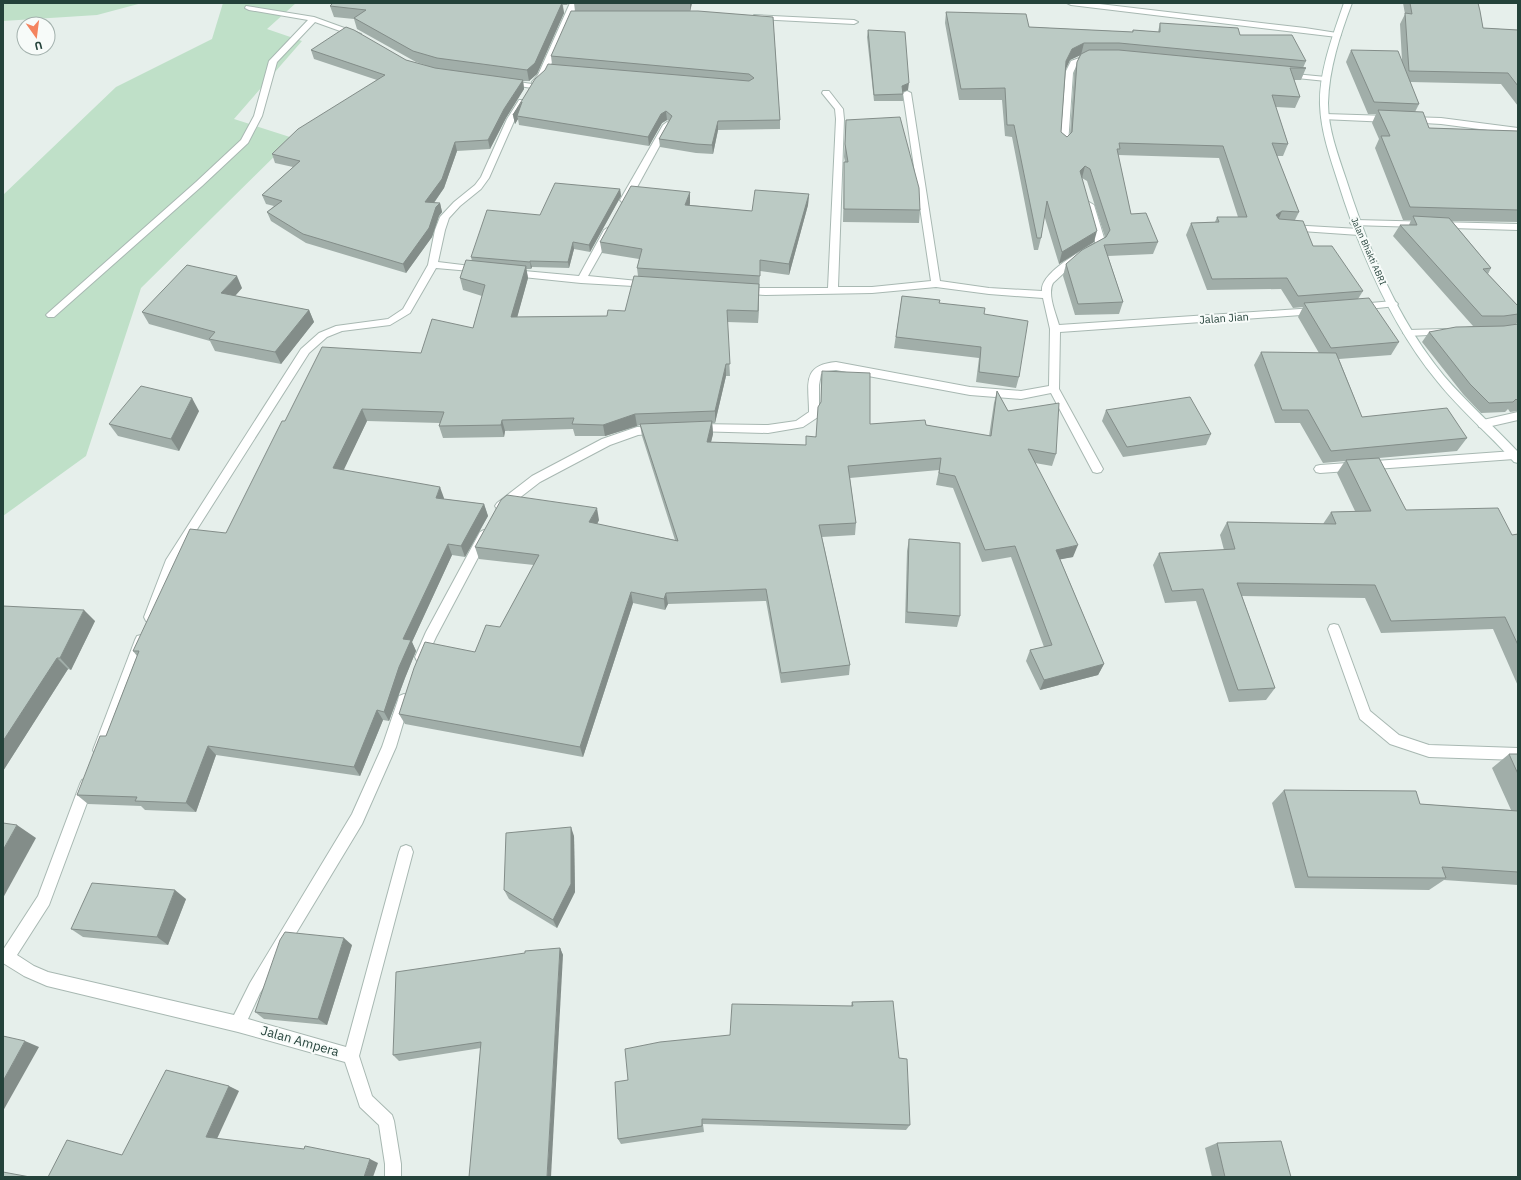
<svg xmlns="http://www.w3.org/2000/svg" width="1521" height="1180" viewBox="0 0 1521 1180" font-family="'IBM Plex Sans',sans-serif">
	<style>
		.green { fill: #bfe0c8 }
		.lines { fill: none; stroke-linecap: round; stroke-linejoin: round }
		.lane-casing { stroke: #a8b8b2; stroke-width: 2 }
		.street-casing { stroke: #a8b8b2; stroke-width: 2 }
		.secondary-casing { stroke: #a4bbb3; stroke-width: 2 }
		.lane { fill: #fff; fill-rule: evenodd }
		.street { fill: #fff; fill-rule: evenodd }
		.secondary { fill: #fff; fill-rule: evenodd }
		.wall { fill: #a1aea9; fill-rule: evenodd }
		.shaded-wall { fill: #838d89 }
		.building { fill: #bbcac4; stroke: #838d89 }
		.labels { text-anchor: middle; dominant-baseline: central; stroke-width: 4; stroke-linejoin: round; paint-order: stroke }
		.far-street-label { font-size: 9px; fill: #24423a; stroke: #f7fbf9 }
		.street-label { font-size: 11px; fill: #24423a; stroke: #f7fbf9 }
		.near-street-label { font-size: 13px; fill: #24423a; stroke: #f7fbf9 }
	</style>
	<rect width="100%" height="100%" fill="#e6efeb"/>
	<g class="green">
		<polygon points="3,3 142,3 97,15 3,21"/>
		<polygon points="223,3 296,3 267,29 302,41 234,119 293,138 141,288 86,456 3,516 3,195 116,87 212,39"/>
	</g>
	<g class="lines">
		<defs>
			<g id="lane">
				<polygon points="1290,225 1359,229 1364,232 1359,235 1287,230 1285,228"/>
				<polygon points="1514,451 1518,452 1518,458 1514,459 1320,473 1316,472 1314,469 1316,466 1320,465"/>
			</g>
			<g id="street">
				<polygon points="570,3 578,3 546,76 539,84 533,84 532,82 538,75"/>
				<polygon points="1067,3 1091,3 1305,28 1337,33 1341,35 1337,37 1071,5"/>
				<polygon points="246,6 314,17 361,34 360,36 354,36 315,22 277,62 262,116 248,143 202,186 54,317 48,317 46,315 48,313 196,182 241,140 254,116 269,61 308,20 249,10 245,8"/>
				<polygon points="754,15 854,20 858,22 854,24 757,19 753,17"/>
				<path d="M1085 56H1093L1097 58 1096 60C1083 62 1079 60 1073 73L1068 144 1067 146H1061L1060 144 1065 73 1071 61Z"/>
				<polygon points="1284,73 1326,77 1330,79 1326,81 1287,77 1284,77"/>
				<polygon points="504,80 532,84 536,86 532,88 507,84 503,82"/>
				<path d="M823 91H829L843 109 844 119 838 287H872L931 281 903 93 907 91 911 93 940 281 989 288 1042 291C1040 273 1081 251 1095 243V241L1084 205 1089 202 1094 205 1105 241 1102 247 1078 260 1053 283C1047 294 1056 314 1059 325L1315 308 1320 311 1315 314 1060 332 1059 389 1103 469 1101 472 1097 473 1093 472 1051 393 1021 399 970 395 836 370 826 371 821 374 819 385V414L818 417 803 427 768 433 693 431 692 428 693 425 697 424 768 425 796 421 809 412C809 385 801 365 836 362L970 387 1021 391 1049 386 1050 329 1043 298 989 294 936 287 872 293 765 295 741 293 739 291 744 288H828L836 119 835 109 822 93Z"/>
				<polygon points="519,100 525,100 526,102 515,119 489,178 481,189 460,206 449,218 445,230 438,262 479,267 484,270 482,272 436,268 410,313 390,325 342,331 327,337 309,353 175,564 154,621 150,622 146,621 144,617 166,560 301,349 319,333 336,326 388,319 403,309 428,265 435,230 440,217 454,202 475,185 481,177 507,119"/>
				<polygon points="1325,114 1389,116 1393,119 1389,122 1322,119 1321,117"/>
				<polygon points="1410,117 1441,118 1518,128 1518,134 1441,124 1407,122 1406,120"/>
				<polygon points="667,122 671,125 630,200 628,202 622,202 620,200 663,125"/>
				<polygon points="1355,220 1518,224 1518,230 1352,225 1350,223"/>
				<polygon points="609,227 614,230 588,276 648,282 651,283 653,285 651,287 581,283 513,276 508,273 513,270 579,276 604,230"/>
				<polygon points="1393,301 1396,302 1398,304 1396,306 1359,310 1354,307 1359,304"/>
				<polygon points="1445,329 1449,330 1450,332 1449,334 1408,336 1403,333 1408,330"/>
				<polygon points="1518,412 1518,420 1483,428 1479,427 1478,424 1479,421 1483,420"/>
				<polygon points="657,426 661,427 662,430 661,433 638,435 610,445 540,482 505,509 501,510 497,509 495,506 497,503 532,476 602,439 637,427"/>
				<polygon points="484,530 488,532 490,535 436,637 425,661 421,662 417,661 415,657 426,632 480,532"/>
				<polygon points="1334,624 1338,625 1340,629 1370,711 1399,735 1429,745 1518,748 1518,760 1429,757 1390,744 1360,719 1328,629 1330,625"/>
				<polygon points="141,635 145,636 147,640 107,750 105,754 100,756 95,754 93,750 135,640 137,636"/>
				<polygon points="404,694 409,696 410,700 396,747 362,824 260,993 248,1019 346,1047 399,852 401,847 406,845 411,847 413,852 359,1056 372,1096 392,1115 394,1121 401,1164 401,1177 385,1177 385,1164 379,1125 360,1107 345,1062 238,1032 47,986 24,976 3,963 3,950 38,896 80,784 82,780 87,778 92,780 94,784 49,905 17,955 34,966 48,972 234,1015 250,983 352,814 382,747 398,700 399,696"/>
			</g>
			<path id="secondary" d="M1344 3H1352C1340 35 1329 68 1328 103 1328 129 1338 155 1346 179 1368 248 1397 319 1444 376 1467 403 1494 426 1518 452V463L1514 462C1489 434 1460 410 1437 381 1390 324 1360 252 1338 182 1330 157 1321 132 1320 105 1319 71 1333 35 1344 3Z"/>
		</defs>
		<use href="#lane" class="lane-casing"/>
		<use href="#street" class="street-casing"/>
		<use href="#secondary" class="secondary-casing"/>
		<use href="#lane" class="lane"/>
		<use href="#street" class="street"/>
		<use href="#secondary" class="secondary"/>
	</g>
	<g class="wall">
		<polygon points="333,3 569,3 567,5 563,5 564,13 537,74 529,81 523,81 524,89 506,118 490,149 457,151 444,188 434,203 440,203 442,212 439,216 432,237 406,273 306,243 271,221 267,212 274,206 266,204 262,195 293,167 275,163 272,154 377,80 314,59 311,50 406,60 425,65 416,62 357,29 354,19 334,17 330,6"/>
		<polygon points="574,3 692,3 690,11 773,17 780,120 780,129 718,130 713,154 696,153 660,147 659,139 669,121 667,120 662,123 649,146 519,125 518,119 515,124 513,115 552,64 551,56 575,11"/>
		<polygon points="1403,3 1478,3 1483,28 1518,30 1518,106 1501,84 1410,82 1419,104 1415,112 1429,128 1518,131 1518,222 1452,221 1491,268 1488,274 1518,306 1518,322 1516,324 1518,324 1518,411 1510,412 1508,409 1505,412 1481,413 1463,394 1422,342 1429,332 1473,326 1393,236 1400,225 1409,225 1411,220 1403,220 1375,148 1379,139 1372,123 1376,114 1368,114 1346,62 1351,50 1402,61 1400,24 1405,14"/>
		<path d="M946 12 1029 27 1132 32 1133 30 1158 32 1160 23 1240 35 1306 61 1303 68H1306L1301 80H1294L1300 97 1295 108 1276 107 1288 144 1283 156H1277L1299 212 1295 220 1313 246 1363 291 1358 299 1399 342 1391 355 1339 359 1362 417 1467 438 1457 451 1379 458 1406 510 1512 535 1518 534V686L1493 629 1381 633 1365 598 1242 596 1275 688 1266 700 1229 702 1196 601 1165 603 1153 565 1159 553 1224 550 1220 535 1227 522 1323 524 1331 512 1355 511 1337 473 1345 461 1323 463 1300 423H1275L1254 365 1261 352 1319 353 1298 317 1303 307 1293 308 1281 289 1207 290 1186 235 1191 223 1215 222 1217 217H1238L1219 158 1118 155 1131 214 1158 242 1153 254 1108 256 1123 302 1119 314 1075 315 1063 276 1066 264 1105 237 1087 181 1082 178 1094 242 1059 264 1044 215 1041 238 1038 250H1034L1012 137 1005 136 1002 100H959L945 23ZM1080 55 1077 62 1074 73 1070 134 1067 137 1061 132 1066 68 1070 60Z"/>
		<polygon points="868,30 908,90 903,92 903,101 874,101 867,37"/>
		<polygon points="846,120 920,210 919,223 843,222 844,175 844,162 845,162 844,157"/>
		<polygon points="620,189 621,196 590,252 574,249 569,268 532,267 531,269 526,269 528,278 517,317 607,316 625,311 638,276 637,268 639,259 602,253 600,242 690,203 690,205 752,211 809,194 808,205 789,275 760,271 758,323 727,322 730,376 726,376 715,423 712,423 713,434 711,442 806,445 816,436 821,403 822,371 870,424 926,425 989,436 994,403 997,391 1008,411 1056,454 1052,466 1035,463 1073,557 1060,559 1104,664 1098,675 1040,690 1026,661 1030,650 1044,647 1011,557 982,562 953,488 936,485 939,470 850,478 856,523 855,535 822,537 850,665 849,675 781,683 766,601 668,604 665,610 633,603 583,757 405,724 399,714 475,652 500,627 534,565 479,559 475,547 599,520 597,524 675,540 642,436 640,425 637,426 605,436 575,436 573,429 505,431 504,437 443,438 439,426 440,423 367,421 343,470 444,498 444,499 484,504 488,516 465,557 452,555 412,642 416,651 405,678 389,721 383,720 360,776 216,755 196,812 145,810 141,806 88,804 77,795 106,736 137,656 133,651 226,533 285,421 421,353 473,328 482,296 463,290 460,278 472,261 471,257 540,215"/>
		<polygon points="242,288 235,296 309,310 314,322 281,364 215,351 210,341 149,324 142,312"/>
		<polygon points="902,296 939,303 984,314 1019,377 1016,388 976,382 979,358 894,348"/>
		<polygon points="1106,410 1211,434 1206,445 1123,457 1102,421"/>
		<polygon points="199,411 179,451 118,436 109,424"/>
		<polygon points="909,539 960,616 957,627 905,623 907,551"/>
		<polygon points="3,606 95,621 71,670 68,669 3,771"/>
		<polygon points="1509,754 1518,754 1518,885 1444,880 1429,890 1295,888 1272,803 1284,790 1420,804 1511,810 1492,768"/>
		<polygon points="574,836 575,892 557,928 509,899 504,890"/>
		<polygon points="186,899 168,945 83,937 71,929"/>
		<polygon points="352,945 327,1025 264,1019 255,1012"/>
		<polygon points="560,948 563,955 481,1048 399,1061 393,1055"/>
		<polygon points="852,1002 899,1058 910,1125 906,1130 703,1124 704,1132 621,1144 618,1139 628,1080 851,1006"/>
		<polygon points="1217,1143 1291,1177 1212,1177 1205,1148"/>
	</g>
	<g class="shaded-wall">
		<polygon points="562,3 564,13 537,74 529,81 527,70"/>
		<polygon points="690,3 692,3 690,12"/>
		<polygon points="1084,43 1081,55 1070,60 1064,73 1066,61 1072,49"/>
		<polygon points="523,80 524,89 506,118 490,149 488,140 504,109"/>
		<polygon points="909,83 908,90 902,92 902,86"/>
		<polygon points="522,102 517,116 518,119 515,124 513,115"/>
		<polygon points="666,111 667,120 662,123 649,146 648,137 661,114"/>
		<polygon points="718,121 718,130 713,154 712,145"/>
		<polygon points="455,142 457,151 444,188 428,211 425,202"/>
		<polygon points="1085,166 1082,178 1077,182 1080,171"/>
		<polygon points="620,189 621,196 590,252 589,245"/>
		<polygon points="690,192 690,203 686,216 685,205"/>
		<polygon points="809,194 808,205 789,275 789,264"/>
		<polygon points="440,203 442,212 439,216 432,237 406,273 403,264 436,207"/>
		<polygon points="1282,211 1277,223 1276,215"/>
		<polygon points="1097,231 1094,242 1059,264 1062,252"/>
		<polygon points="573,242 574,249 569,268 568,262"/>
		<polygon points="530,261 532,267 531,269 530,262"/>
		<polygon points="526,266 528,278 514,329 511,317"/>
		<polygon points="237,276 242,288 227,305 221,293"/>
		<polygon points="759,284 759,296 758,323 758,311"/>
		<polygon points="309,310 314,322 281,364 275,352"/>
		<polygon points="726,364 726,376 715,423 715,411"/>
		<polygon points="192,398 199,411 179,451 171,439"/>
		<polygon points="362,409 367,421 339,480 333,468"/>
		<polygon points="635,414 637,426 605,436 603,425"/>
		<polygon points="502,420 505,431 504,437 501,425"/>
		<polygon points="712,421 713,434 708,454 707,442"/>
		<polygon points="440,487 444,498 441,510 436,498"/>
		<polygon points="484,504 488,516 465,557 461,546"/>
		<polygon points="597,508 599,520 592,534 589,522"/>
		<polygon points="448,544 452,555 412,642 416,651 405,678 389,721 384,712 403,639"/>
		<polygon points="1078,545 1073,557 1052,561 1056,550"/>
		<polygon points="631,592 633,603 583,757 580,747"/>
		<polygon points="666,593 668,604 665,610 664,599"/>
		<polygon points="84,610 95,621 71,670 60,658"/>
		<polygon points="57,658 68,669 3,771 3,741"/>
		<polygon points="1104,664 1098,675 1040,690 1044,680"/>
		<polygon points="377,710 383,720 360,776 354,767"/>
		<polygon points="208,746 216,755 196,812 186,803"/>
		<polygon points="17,825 36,838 3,898 3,850"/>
		<polygon points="571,827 574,836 575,892 557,928 553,920"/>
		<polygon points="175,890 186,899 168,945 157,937"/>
		<polygon points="344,938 352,945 327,1025 318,1019"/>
		<polygon points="560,948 563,955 551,1177 547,1177"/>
		<polygon points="25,1041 39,1047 3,1111 3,1081"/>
		<polygon points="229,1086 239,1091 216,1141 206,1137"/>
		<polygon points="370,1159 378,1163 373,1177 364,1177"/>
	</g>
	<g class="building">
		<polygon points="333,3 562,3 535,63 527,70 437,58 413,51 354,18 366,10 330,6"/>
		<polygon points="1410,3 1478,3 1480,11 1483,28 1518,30 1518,86 1508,73 1409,71 1405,13 1412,14"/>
		<polygon points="571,11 698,11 773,17 780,120 718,121 712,145 696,144 659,139 672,116 666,111 661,114 648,137 517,116 522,102 513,115 535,79 545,70 548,64 749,81 754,78 749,74 551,56"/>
		<polygon points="946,12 1026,14 1029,27 1133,32 1133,30 1160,32 1160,23 1238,28 1240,35 1292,35 1306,61 1119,43 1084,43 1072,49 1066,61 1061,132 1067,137 1072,132 1077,62 1081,54 1089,50 1119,50 1306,68 1290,68 1300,97 1272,95 1288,144 1272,143 1299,212 1282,211 1276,215 1279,219 1303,221 1313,246 1332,246 1363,291 1298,296 1287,278 1212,279 1191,223 1219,222 1217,217 1247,217 1223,146 1119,143 1120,149 1117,149 1131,214 1146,213 1158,242 1104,245 1123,302 1078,304 1066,264 1082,250 1106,237 1110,230 1090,169 1085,166 1080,171 1097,231 1062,252 1047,201 1041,238 1037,238 1014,125 1007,125 1005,88 961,89"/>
		<polygon points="346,27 354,30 406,60 435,68 523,80 504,109 488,140 455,142 442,179 425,202 440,203 436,207 429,228 403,264 303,234 267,212 282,201 262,195 300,161 272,154 298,129 385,75 311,50"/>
		<polygon points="868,30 905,32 909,83 902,86 903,94 874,95"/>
		<polygon points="1351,50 1398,51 1419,104 1374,102"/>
		<polygon points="1378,110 1423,112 1429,128 1518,131 1518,210 1410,207 1381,136 1390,136"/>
		<polygon points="900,117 919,188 920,210 844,209 844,162 848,162 845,144 846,120"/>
		<polygon points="555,183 620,189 589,245 573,242 568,262 530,261 530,262 471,257 487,210 540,215"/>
		<polygon points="631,186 690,192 685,205 752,211 755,190 809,194 789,264 760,260 760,276 637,268 642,249 600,242"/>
		<polygon points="1413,216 1449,218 1491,268 1483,269 1518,306 1518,314 1504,316 1482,316 1400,225 1417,225"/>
		<polygon points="466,260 526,266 511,317 607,316 608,310 625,311 634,276 759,284 758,311 727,310 730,364 726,364 715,411 635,414 603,425 572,424 574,418 502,420 501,425 439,426 444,412 362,409 333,468 440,487 436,498 484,504 461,546 448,544 403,639 411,640 399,667 384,712 377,710 354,767 208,746 186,803 135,801 137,797 77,795 100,736 106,736 139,651 133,651 190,529 226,533 282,421 285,421 322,347 421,353 432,319 473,328 485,285 460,278"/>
		<polygon points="187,265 237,276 221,293 309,310 275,352 209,339 215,332 142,312"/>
		<polygon points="902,296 940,300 939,303 985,308 984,314 1028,321 1019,377 979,372 981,347 896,337"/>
		<polygon points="1369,298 1399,342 1331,348 1304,303"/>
		<polygon points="1518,324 1518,401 1516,399 1513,402 1489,403 1470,384 1429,332 1456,327 1504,326"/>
		<polygon points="1261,352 1336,353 1362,417 1447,408 1467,438 1331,451 1308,410 1282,410"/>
		<polygon points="822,371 870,373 870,424 925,420 926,425 991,436 997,391 1008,411 1059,403 1056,454 1028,449 1078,545 1056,550 1104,664 1044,680 1030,650 1052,645 1015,546 985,550 955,476 939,473 941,458 848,466 856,523 819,525 850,665 781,673 766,589 666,593 664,599 631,592 580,747 399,714 414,668 425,642 475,652 486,625 500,627 539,555 475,547 501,500 507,495 597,508 589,522 678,541 640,424 712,421 707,442 806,445 806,436 816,437 818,407 821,402"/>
		<polygon points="141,386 192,398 171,439 109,424"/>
		<polygon points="1190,397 1211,434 1127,447 1106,410"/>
		<polygon points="1379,458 1406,510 1498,508 1512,535 1518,534 1518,645 1505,617 1391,621 1375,585 1237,583 1275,688 1238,690 1203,589 1172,591 1159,553 1235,549 1227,522 1336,524 1331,512 1371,511 1346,460"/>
		<polygon points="909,539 960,543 960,616 907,612"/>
		<polygon points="3,606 84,610 60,658 57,658 3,741"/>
		<polygon points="1509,754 1518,754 1518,774"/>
		<polygon points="1284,790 1416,791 1420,804 1518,811 1518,872 1442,867 1446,878 1308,877"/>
		<polygon points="3,823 17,825 3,850"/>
		<polygon points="571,827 571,884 553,920 504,890 506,833"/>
		<polygon points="92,883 175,890 157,937 71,929"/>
		<polygon points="285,932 344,938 318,1019 255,1012 280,940"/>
		<polygon points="560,948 547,1177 469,1177 481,1042 393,1055 396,972 525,953 525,951"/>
		<polygon points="893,1001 899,1058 907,1059 910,1125 702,1119 702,1126 618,1139 615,1082 628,1080 625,1049 660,1042 730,1035 732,1004 853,1006 852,1002"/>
		<polygon points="3,1036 25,1041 3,1081"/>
		<polygon points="166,1070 229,1086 206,1137 304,1149 305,1146 370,1159 364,1177 48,1177 67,1140 122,1155"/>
		<polygon points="1281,1141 1291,1177 1225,1177 1217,1143"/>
		<polygon points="3,1172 30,1177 3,1177"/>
	</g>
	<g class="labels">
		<g class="far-street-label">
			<text transform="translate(1369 251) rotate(66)">Jalan Bhakti ABRI</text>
		</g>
		<g class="street-label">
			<text transform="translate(1224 318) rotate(-4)">Jalan Jian</text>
		</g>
		<g class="near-street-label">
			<text transform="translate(300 1041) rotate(16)">Jalan Ampera</text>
		</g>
	</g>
	<rect width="1521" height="1180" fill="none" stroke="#24423a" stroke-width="8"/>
	<g transform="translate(36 36) rotate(166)"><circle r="19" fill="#f7fbf9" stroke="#a3b1ad"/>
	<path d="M0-3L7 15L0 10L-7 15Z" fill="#f4845f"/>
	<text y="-6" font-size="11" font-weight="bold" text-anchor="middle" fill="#24423a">U</text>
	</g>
</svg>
